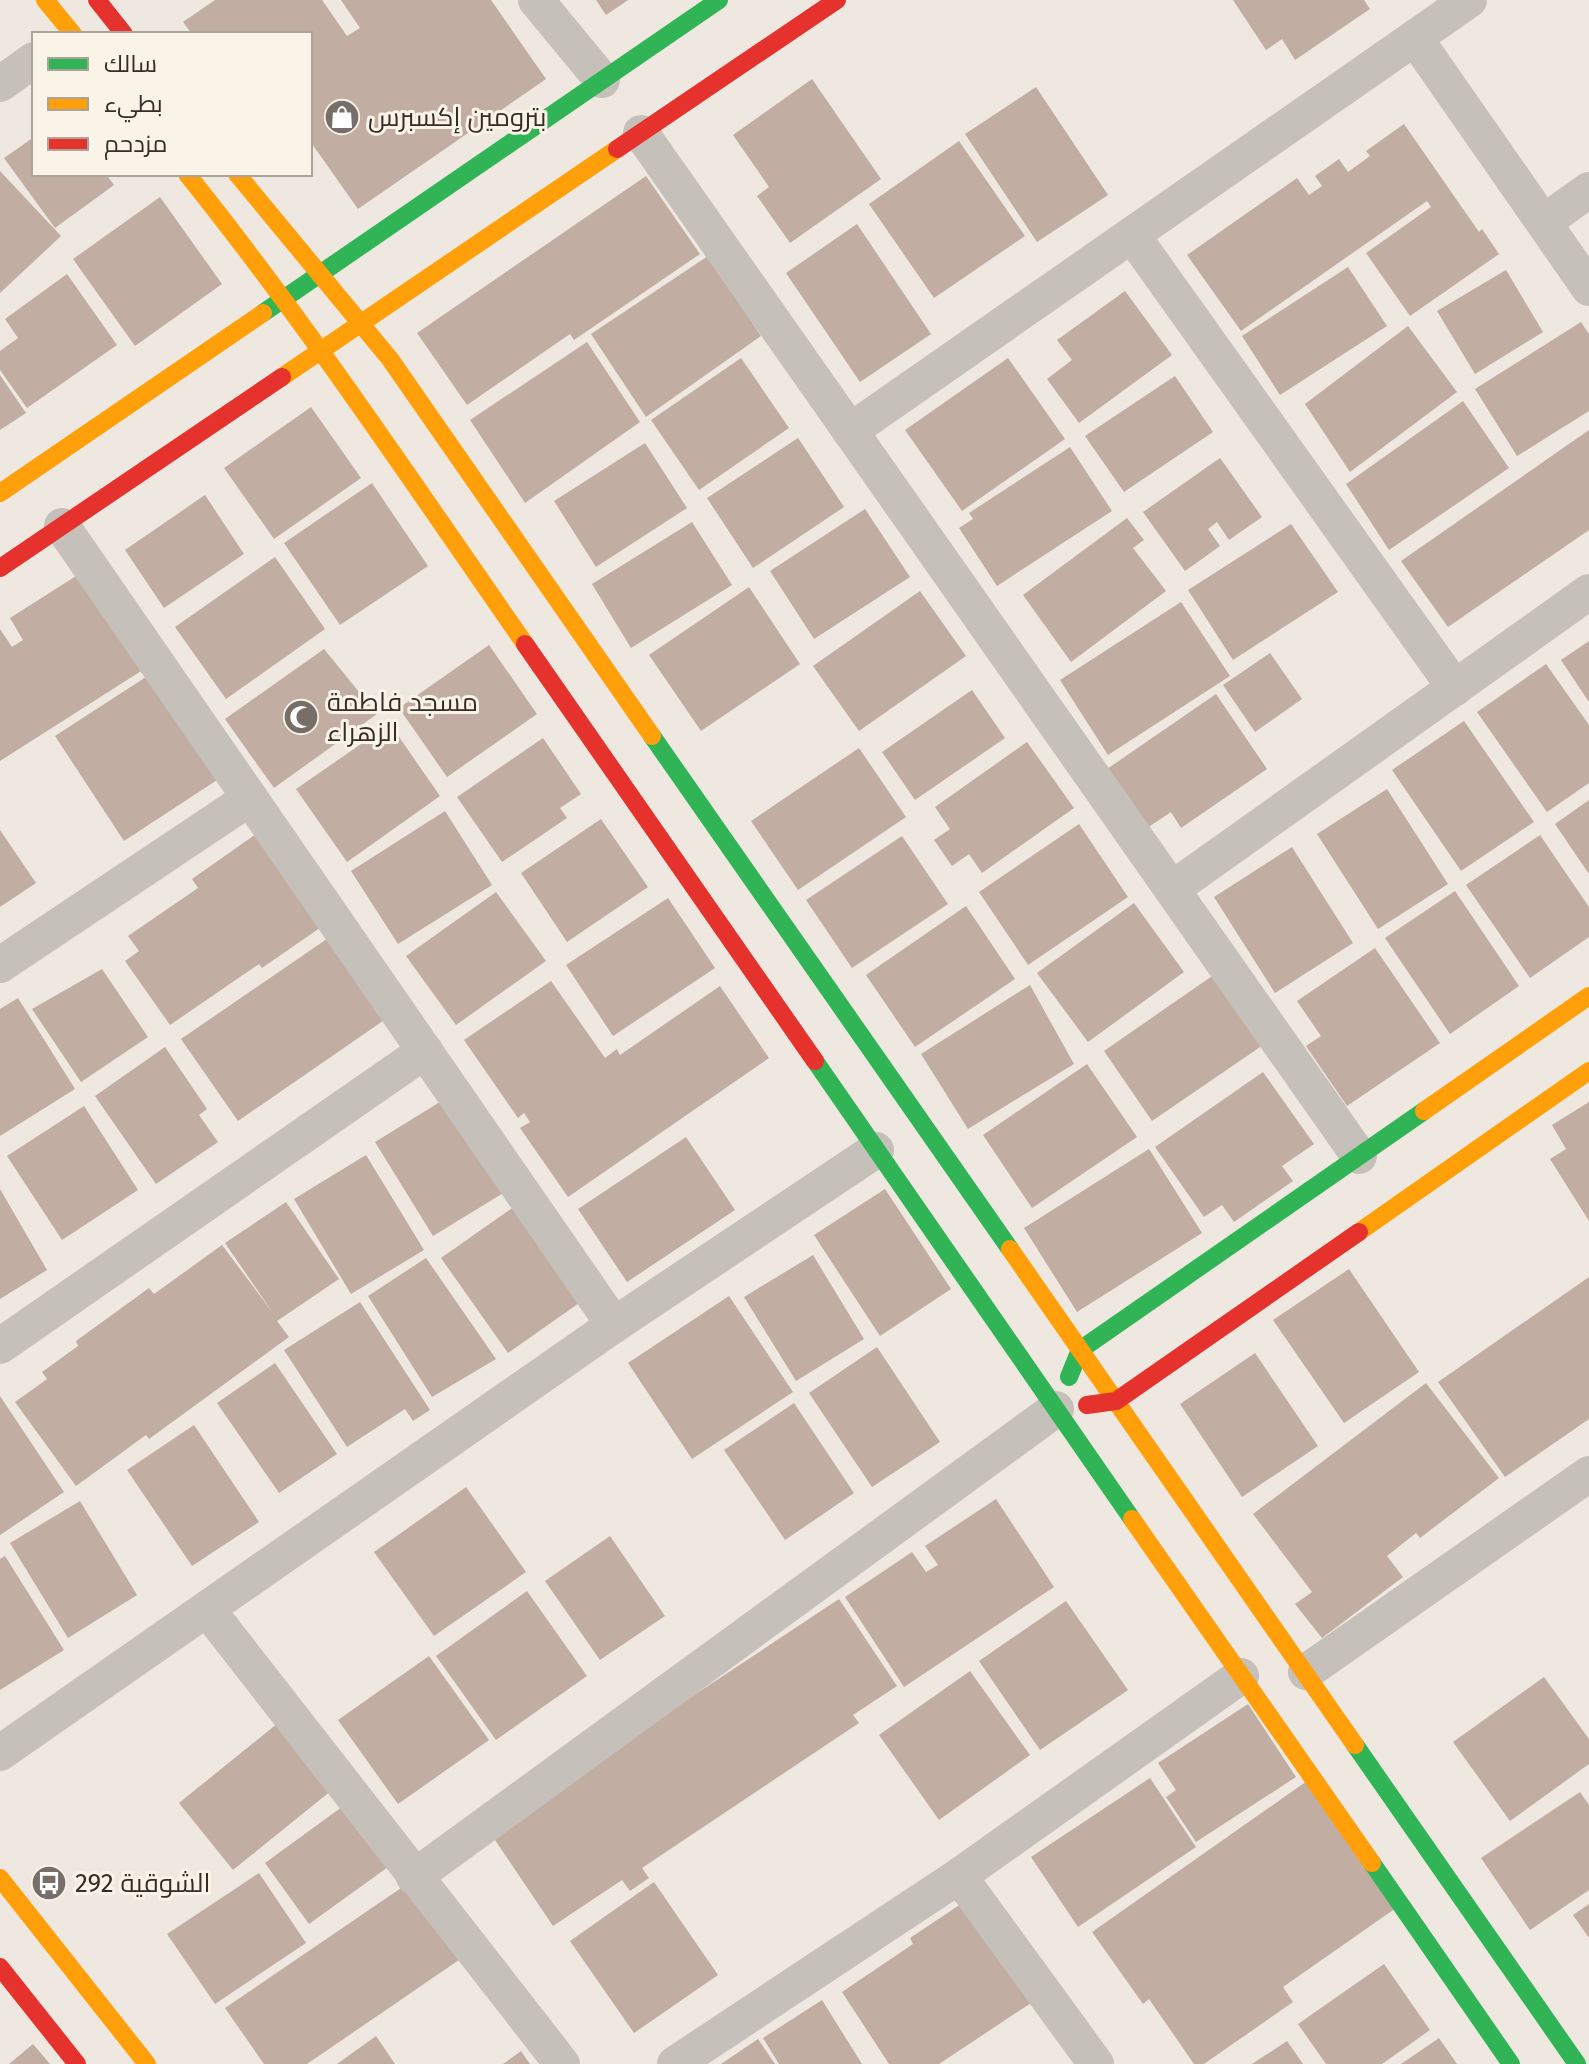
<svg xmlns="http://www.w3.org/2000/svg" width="1589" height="2064" viewBox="0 0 1589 2064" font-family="'Fira Sans',Cairo,sans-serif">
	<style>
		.building { fill: #c1ada2 }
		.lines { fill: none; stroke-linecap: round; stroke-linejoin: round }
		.street { stroke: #c6c0ba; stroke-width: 36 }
		.fast { stroke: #30b455; stroke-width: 18 }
		.slow { stroke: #ff9f0a; stroke-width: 18 }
		.jam { stroke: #e5322d; stroke-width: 18 }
		.labels { text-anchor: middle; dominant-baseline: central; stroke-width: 6; stroke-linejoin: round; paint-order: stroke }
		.poi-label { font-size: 26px; fill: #372d28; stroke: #faf3e8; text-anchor: start }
	</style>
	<rect width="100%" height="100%" fill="#eee8e1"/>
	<g class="building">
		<polygon points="215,0 322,0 347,36 360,28 341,0 491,0 546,79 358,209 310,141 310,34 192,34 183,22"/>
		<polygon points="596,0 628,0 606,15"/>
		<polygon points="1233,0 1364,0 1370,9 1295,60 1282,39 1266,50"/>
		<polygon points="812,79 881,179 790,243 757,196 769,187 733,135"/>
		<polygon points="1036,87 1108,195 1037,242 965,134"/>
		<polygon points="1404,124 1479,232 1482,229 1499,254 1410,316 1366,253 1431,207 1427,201 1241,331 1187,255 1297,178 1309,195 1322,186 1315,176 1339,159 1348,172 1370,156 1366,151"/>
		<polygon points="34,137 34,174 106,174 114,185 55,228 4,158"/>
		<polygon points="959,141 1025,236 934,298 869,204"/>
		<polygon points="0,171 61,236 0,293"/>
		<polygon points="646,176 700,254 574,340 570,334 467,405 417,333"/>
		<polygon points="160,197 222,284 135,346 73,259"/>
		<polygon points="857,224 931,334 860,382 786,273"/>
		<polygon points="708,256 761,336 646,417 591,334"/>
		<polygon points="1348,267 1387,326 1280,395 1242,336"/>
		<polygon points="1506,270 1543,332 1475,374 1437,311"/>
		<polygon points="67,274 117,345 27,408 0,370 0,351 18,338 5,319"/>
		<polygon points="1125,291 1172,355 1079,423 1047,379 1072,360 1057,340"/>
		<polygon points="1581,322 1589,334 1589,411 1517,456 1475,389"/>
		<polygon points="1408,326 1457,392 1350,472 1305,404"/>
		<polygon points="587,342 640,422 525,503 470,420"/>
		<polygon points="741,358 789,428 699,490 651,420"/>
		<polygon points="1008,358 1065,439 962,511 905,430"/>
		<polygon points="0,375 26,413 0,430"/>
		<polygon points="1175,376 1213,432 1124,492 1085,436"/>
		<polygon points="1463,401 1509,468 1389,550 1346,484"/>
		<polygon points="311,407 361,478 274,539 224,468"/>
		<polygon points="1589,430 1589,530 1448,627 1401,561"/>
		<polygon points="798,438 844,507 753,568 707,498"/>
		<polygon points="645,443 687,508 596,567 554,501"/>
		<polygon points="1070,447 1112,511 997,586 959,528 973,519 969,513"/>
		<polygon points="1220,458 1262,517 1229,540 1217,522 1208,529 1220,546 1185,571 1143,512"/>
		<polygon points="372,483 428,566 340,625 284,543"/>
		<polygon points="205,495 244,554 164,608 125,550"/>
		<polygon points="865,509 910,577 814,639 770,571"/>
		<polygon points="1127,518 1144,540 1133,548 1166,591 1071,662 1023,595"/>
		<polygon points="692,522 732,585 631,648 592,584"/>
		<polygon points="1291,524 1338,592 1233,660 1188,590"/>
		<polygon points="275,557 325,629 226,699 175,627"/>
		<polygon points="87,569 149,666 0,761 0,629 12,647 23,640 10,618"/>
		<polygon points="749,587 800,664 701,731 649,655"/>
		<polygon points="920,591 966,656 859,731 813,666"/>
		<polygon points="1181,602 1230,676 1108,755 1060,680"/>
		<polygon points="1589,641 1589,702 1561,660"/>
		<polygon points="489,645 537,714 447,777 399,708"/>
		<polygon points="324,649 377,714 274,788 225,719"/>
		<polygon points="1270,653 1302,699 1255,732 1223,685"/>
		<polygon points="1546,664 1589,725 1589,783 1547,812 1477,712"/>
		<polygon points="149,675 217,780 124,841 55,736"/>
		<polygon points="972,690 1005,738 915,800 882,752"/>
		<polygon points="1216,694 1267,769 1181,828 1171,812 1147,828 1107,769"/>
		<polygon points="1464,721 1534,822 1461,871 1392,770"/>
		<polygon points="390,724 440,796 347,862 296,789"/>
		<polygon points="543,738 581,794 560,808 567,818 502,862 457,797"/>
		<polygon points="1027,742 1074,808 982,873 969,854 952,866 934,840 950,829 935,807"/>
		<polygon points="859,748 906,817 798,890 751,821"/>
		<polygon points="1387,789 1448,884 1378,929 1317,834"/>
		<polygon points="1589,800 1589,874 1555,824"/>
		<polygon points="445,811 492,885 398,944 351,871"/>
		<polygon points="601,819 648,887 567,942 521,873"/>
		<polygon points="1079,824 1128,897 1028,965 979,892"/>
		<polygon points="263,829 327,923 262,968 259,964 170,1025 125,961 139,951 128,936 198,888 192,879"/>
		<polygon points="0,830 36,883 0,907"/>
		<polygon points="1540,835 1589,907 1589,937 1530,978 1466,885"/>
		<polygon points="902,836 948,904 852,968 806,900"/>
		<polygon points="1292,847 1353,943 1275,993 1214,897"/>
		<polygon points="1455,891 1519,986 1450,1034 1385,938"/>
		<polygon points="496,892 546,961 456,1025 406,956"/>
		<polygon points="668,898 715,968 613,1036 566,965"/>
		<polygon points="1134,903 1184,972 1088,1042 1037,973"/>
		<polygon points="966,906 1015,979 915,1047 866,975"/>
		<polygon points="337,932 393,1014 238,1121 181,1039"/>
		<polygon points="1375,948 1440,1043 1347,1106 1306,1046 1321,1036 1297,1001"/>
		<polygon points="102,969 148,1037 81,1082 32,1009"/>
		<polygon points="1215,974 1263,1045 1152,1121 1104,1051"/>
		<polygon points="551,981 605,1058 617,1049 620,1055 720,986 769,1058 568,1197 520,1128 530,1122 524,1113 518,1118 464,1040"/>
		<polygon points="1030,985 1074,1064 968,1129 921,1054"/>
		<polygon points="18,998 75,1089 0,1136 0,1009"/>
		<polygon points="165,1047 207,1109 199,1115 218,1142 156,1184 95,1096"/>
		<polygon points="1087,1064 1137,1137 1032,1208 983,1135"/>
		<polygon points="1263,1072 1314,1144 1282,1166 1293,1181 1234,1222 1222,1205 1204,1217 1155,1147"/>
		<polygon points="448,1097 505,1192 433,1236 375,1142"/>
		<polygon points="1589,1102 1589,1221 1550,1159 1566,1149 1552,1125"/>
		<polygon points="84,1106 138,1190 62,1240 7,1156"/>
		<polygon points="686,1137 735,1210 627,1282 578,1209"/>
		<polygon points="1149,1149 1202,1233 1077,1312 1024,1228"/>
		<polygon points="366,1155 424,1250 351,1294 294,1199"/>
		<polygon points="0,1189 47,1270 0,1299"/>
		<polygon points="885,1189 951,1289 880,1336 814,1235"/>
		<polygon points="286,1202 339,1279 277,1321 289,1337 149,1439 146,1435 76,1486 15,1402 47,1379 42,1372 78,1346 76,1341 149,1288 154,1294 222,1245 273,1313 225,1243"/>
		<polygon points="515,1206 582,1301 508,1353 441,1258"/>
		<polygon points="813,1255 864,1339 796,1381 744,1297"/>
		<polygon points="426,1258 496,1359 432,1397 368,1296"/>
		<polygon points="1349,1269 1419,1372 1344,1423 1273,1320"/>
		<polygon points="1589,1277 1589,1419 1505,1477 1438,1382"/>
		<polygon points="729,1296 793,1392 692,1459 628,1363"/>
		<polygon points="360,1302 430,1410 413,1421 405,1409 347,1447 284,1350"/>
		<polygon points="877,1347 940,1442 872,1487 809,1393"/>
		<polygon points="1255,1353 1318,1446 1242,1497 1180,1404"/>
		<polygon points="275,1363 337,1454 279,1493 217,1403"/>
		<polygon points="1426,1383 1499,1478 1420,1538 1416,1533 1387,1556 1403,1577 1322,1638 1295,1604 1312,1592 1253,1514"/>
		<polygon points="0,1396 64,1492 0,1535"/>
		<polygon points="794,1403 854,1493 785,1540 724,1450"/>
		<polygon points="194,1425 259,1522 192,1566 127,1470"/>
		<polygon points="466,1487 526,1572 434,1636 374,1552"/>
		<polygon points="996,1499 1054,1587 904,1687 845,1597 912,1552 926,1572 938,1565 925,1546"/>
		<polygon points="80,1501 137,1595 68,1638 10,1543"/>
		<polygon points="610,1536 665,1616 600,1660 545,1581"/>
		<polygon points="5,1556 64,1650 0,1690 0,1559"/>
		<polygon points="527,1591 587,1676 496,1740 436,1656"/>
		<polygon points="839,1599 897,1686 853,1715 859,1723 642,1868 649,1878 630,1891 622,1880 553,1926 489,1831"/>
		<polygon points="1066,1601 1128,1690 1040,1750 979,1661"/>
		<polygon points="429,1656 489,1740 398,1804 338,1720"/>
		<polygon points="970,1671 1030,1755 939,1820 879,1735"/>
		<polygon points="1544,1677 1589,1739 1589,1764 1510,1821 1453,1742"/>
		<polygon points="1248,1704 1296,1777 1196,1842 1166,1797 1176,1790 1158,1763"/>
		<polygon points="283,1719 337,1786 233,1870 179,1803"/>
		<polygon points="1150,1778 1196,1847 1078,1927 1031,1857"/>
		<polygon points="1307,1781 1396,1908 1283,1987 1293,2002 1204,2064 1194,2064 1149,1999 1143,2004 1092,1932"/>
		<polygon points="1580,1792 1589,1805 1589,1890 1530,1930 1481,1858"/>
		<polygon points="350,1801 395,1862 309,1924 265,1863"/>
		<polygon points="259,1873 306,1943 215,2004 167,1934"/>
		<polygon points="654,1882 718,1975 634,2033 570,1941"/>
		<polygon points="407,1884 459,1960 307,2064 264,2064 225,2008"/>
		<polygon points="964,1902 1031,2003 939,2064 889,2064 842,1992 913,1944 910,1938"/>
		<polygon points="1589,1904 1589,1938 1573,1915"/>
		<polygon points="1384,1964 1430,2030 1382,2064 1326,2064 1298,2024"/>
		<polygon points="822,2000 862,2064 779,2064 763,2038"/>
		<polygon points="376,2036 395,2064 337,2064"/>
		<polygon points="1439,2038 1457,2064 1401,2064"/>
		<polygon points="758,2039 775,2064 721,2064"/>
		<polygon points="1287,2041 1303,2064 1252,2064"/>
		<polygon points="33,2044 50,2064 9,2064"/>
		<polygon points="521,2051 530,2064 503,2064"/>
	</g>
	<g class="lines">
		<g class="street">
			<polyline points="536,0 602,80"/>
			<polyline points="1415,38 1589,288"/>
			<polyline points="0,84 34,60"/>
			<polyline points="641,133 1359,1156"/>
			<polyline points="1544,222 1589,190"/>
			<polyline points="1132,235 1455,688"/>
			<polyline points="850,431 1469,0"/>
			<polyline points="62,526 614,1325"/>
			<polyline points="1172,889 1589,592"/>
			<polyline points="0,965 250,798"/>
			<polyline points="0,1346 425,1051"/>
			<polyline points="207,1609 562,2064"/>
			<polyline points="1306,1672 1589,1474"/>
			<polyline points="0,1753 614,1325 876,1150"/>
			<polyline points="959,1876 1096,2064"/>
			<polyline points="414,1877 1056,1409"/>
			<polyline points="675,2064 959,1876 1241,1676"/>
		</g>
		<g class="fast">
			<polyline points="263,313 719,0"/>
			<polyline points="652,736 1010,1249"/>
			<polyline points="815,1061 1132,1519"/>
			<polyline points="1069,1377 1080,1350 1424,1111"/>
			<polyline points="1355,1745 1577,2064"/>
			<polyline points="1372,1863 1511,2064"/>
		</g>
		<g class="slow">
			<polyline points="45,0 73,34"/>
			<path d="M187 174C308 325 415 486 525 644"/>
			<polyline points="237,174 390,359 652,736"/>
			<polyline points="282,377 617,149"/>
			<polyline points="0,493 263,313"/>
			<polyline points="1424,1111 1589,996"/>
			<polyline points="1359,1232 1589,1071"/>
			<polyline points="1010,1249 1355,1745"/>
			<polyline points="1132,1519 1372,1863"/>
			<polyline points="0,1878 147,2064"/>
		</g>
		<g class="jam">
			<polyline points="97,0 124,34"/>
			<polyline points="617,149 837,0"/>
			<polyline points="0,568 282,377"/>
			<polyline points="525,644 815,1061"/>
			<polyline points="1087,1405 1116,1401 1359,1232"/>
			<polyline points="0,1967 77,2064"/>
		</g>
	</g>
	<defs>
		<symbol id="shop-disc" viewBox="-11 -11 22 22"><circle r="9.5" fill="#776e69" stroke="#faf3e8"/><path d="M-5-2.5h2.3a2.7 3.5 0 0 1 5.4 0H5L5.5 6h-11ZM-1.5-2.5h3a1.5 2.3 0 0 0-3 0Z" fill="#fff"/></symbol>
		<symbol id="mosque-disc" viewBox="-11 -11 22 22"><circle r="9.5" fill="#776e69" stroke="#faf3e8"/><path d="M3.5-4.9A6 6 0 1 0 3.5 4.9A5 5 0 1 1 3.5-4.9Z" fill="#fff"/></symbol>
		<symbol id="bus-disc" viewBox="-11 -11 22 22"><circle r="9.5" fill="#776e69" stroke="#faf3e8"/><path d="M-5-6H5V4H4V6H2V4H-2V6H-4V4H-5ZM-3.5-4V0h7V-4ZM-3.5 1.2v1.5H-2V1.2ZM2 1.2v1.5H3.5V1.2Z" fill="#fff"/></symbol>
	</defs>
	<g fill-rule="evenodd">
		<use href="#shop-disc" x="322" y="97" width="40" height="40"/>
		<use href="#mosque-disc" x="281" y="697" width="40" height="40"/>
		<use href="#bus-disc" x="29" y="1863" width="40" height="40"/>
	</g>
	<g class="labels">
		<g class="poi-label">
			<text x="368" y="117">بترومين إكسبرس</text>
			<text x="327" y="702">مسجد فاطمة<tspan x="327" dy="30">الزهراء</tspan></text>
			<text x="75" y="1883">الشوقية 292</text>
		</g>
	</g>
	<rect x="32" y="32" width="280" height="144" fill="#faf3e8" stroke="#aca49b" stroke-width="2"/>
	<rect x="48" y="58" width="40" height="12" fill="#30b455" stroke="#aca49b" stroke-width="2"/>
	<text x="104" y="72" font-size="24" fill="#372d28">سالك</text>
	<rect x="48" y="98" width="40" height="12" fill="#ff9f0a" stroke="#aca49b" stroke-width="2"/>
	<text x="104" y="112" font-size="24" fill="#372d28">بطيء</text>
	<rect x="48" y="138" width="40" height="12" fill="#e5322d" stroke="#aca49b" stroke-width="2"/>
	<text x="104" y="152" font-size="24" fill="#372d28">مزدحم</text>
</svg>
